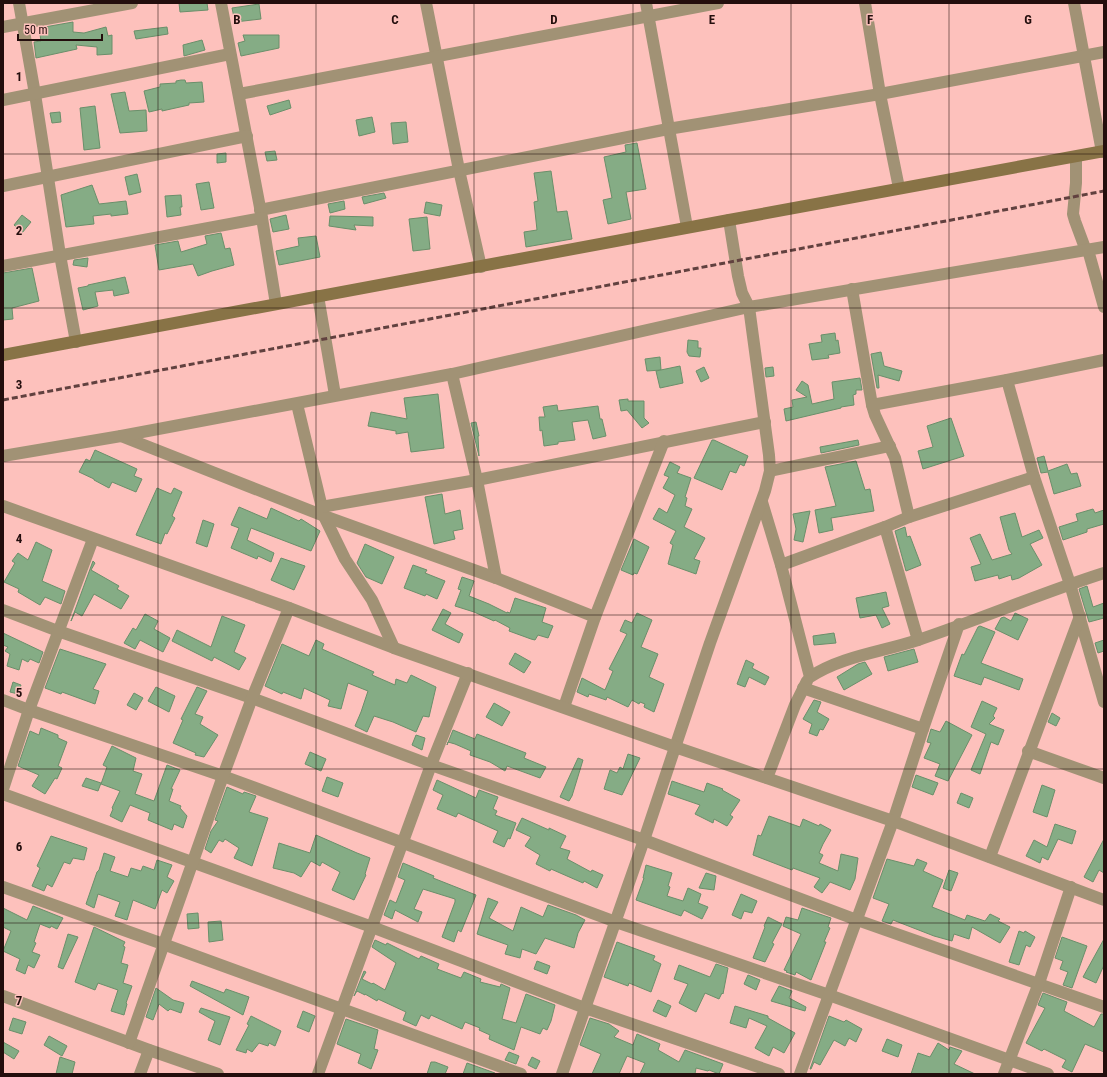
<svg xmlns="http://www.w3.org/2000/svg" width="1107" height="1077" viewBox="0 0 1107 1077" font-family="'Roboto Condensed',sans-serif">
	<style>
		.building { fill: #85ac85; stroke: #6a8f6a }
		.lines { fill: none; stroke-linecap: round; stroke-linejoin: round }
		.minor { stroke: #a19275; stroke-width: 12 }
		.tertiary { stroke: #a19275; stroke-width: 12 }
		.secondary { stroke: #887346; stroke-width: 12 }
		.rail { stroke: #61413f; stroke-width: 3; stroke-dasharray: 6 3; stroke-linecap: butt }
		.grid { fill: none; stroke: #230e0d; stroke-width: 1; stroke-opacity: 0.55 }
		.grid-label { font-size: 13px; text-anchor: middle; font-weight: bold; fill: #230e0d; stroke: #fdc1bc; stroke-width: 3; stroke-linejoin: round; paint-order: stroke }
	</style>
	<rect width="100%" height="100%" fill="#fdc1bc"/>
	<g class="building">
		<polygon points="179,3 207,3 208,10 180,12"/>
		<polygon points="259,4 261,19 235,22 232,8"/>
		<polygon points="73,22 73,32 84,33 106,27 108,36 112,35 112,54 97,55 97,47 76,45 77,49 36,58 34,42 41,41 39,28"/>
		<polygon points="167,27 168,34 136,39 134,31"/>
		<polygon points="243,35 279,35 279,48 241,56 238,43 245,41"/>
		<polygon points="202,40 205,50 184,56 183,45"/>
		<polygon points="181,80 185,80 186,83 202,82 204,102 189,103 189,105 162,111 162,109 149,112 144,91 160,87 160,84 176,83 176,81"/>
		<polygon points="125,92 129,111 146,110 147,131 120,133 111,94"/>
		<polygon points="289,100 291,108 270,115 267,106"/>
		<polygon points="95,106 100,148 84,150 80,108"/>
		<polygon points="60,112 61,122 52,123 50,113"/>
		<polygon points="372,117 375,132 359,136 356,120"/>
		<polygon points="406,122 408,142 393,144 391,123"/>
		<polygon points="637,143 646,189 626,192 631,219 608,224 603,200 612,198 604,157 626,152 625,145"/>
		<polygon points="275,151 277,160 267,161 265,152"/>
		<polygon points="226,153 226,162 217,163 217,154"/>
		<polygon points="551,171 557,212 567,211 572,239 526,247 524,232 537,230 534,202 538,201 534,173"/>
		<polygon points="137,174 141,192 129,195 125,177"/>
		<polygon points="209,182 214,208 201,210 196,184"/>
		<polygon points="92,185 99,204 126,201 128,214 111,216 111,214 93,216 94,224 66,227 61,195"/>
		<polygon points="384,193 386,198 364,204 362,197"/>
		<polygon points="181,195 182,207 180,207 181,215 167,217 165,196"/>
		<polygon points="344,201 345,209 330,213 328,204"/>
		<polygon points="426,202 442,205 440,216 424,213"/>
		<polygon points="22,215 31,222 22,233 14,225"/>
		<polygon points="286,215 289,229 273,232 270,219"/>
		<polygon points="330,216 373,217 373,226 354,225 356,230 329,226"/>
		<polygon points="427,217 430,249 413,251 409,219"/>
		<polygon points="221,233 225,249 230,248 234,265 212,271 198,276 193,264 159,270 155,245 178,241 181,252 207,244 205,236"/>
		<polygon points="316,236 320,257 279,265 276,251 299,246 298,238"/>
		<polygon points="88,258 87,267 73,265 74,260"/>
		<polygon points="32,268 39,301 12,308 13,319 3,320 3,273"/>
		<polygon points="125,277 129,293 114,296 113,290 95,292 98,306 83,310 78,288 88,286 88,285"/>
		<polygon points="835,333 836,341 838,340 840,353 828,355 829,358 812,360 809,344 822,342 821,335"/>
		<polygon points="688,340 698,341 698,348 701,348 700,357 689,356 687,352"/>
		<polygon points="881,352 884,366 902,371 899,381 878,375 879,388 877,388 871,354"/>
		<polygon points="660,357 661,370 647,371 645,359"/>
		<polygon points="680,366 683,383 660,388 656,371"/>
		<polygon points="704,367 709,378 701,382 696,371"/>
		<polygon points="773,367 774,376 766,377 765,368"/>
		<polygon points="860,378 862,390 856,390 856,394 853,395 854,405 841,407 841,408 786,421 784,409 793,407 792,400 807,397 796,390 802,381 808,385 812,404 834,399 832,382"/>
		<polygon points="438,394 444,448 411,452 408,432 396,434 396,431 368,426 371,412 407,419 404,398"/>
		<polygon points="628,399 628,401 644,401 644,418 649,423 642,428 627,410 621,411 619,400"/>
		<polygon points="557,405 558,411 598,406 600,419 602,419 606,436 593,439 588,420 572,422 575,440 558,442 558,444 544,446 542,430 540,431 539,417 545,417 543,407"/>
		<polygon points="951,418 964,456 923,469 918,451 933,447 927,426"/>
		<polygon points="476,422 479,436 478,436 479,456 471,423"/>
		<polygon points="712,440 714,440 748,456 744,466 740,464 736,473 730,471 722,490 694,478"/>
		<polygon points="858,440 859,445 821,453 820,447"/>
		<polygon points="95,450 137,469 134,476 142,479 136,492 112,482 109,488 94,480 94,479 79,472 86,459 90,461"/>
		<polygon points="1044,456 1048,471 1067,464 1071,474 1077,473 1081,486 1054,494 1048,472 1041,473 1037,458"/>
		<polygon points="856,461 865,490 870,489 874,511 831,518 833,530 819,533 815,510 836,506 825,467"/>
		<polygon points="670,462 680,467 677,473 691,478 685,497 687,498 685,506 692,509 684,527 705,538 694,559 700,561 696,574 668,564 673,545 670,543 676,531 653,519 659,508 667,513 675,495 663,488 669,477 664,475"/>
		<polygon points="157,488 171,494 174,488 182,492 172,516 175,518 167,534 165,533 161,544 136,535"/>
		<polygon points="442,494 445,514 460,510 463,529 453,531 455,539 434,544 425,497"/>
		<polygon points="239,507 267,519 271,508 299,521 301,519 320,531 311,551 251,528 247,540 274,553 271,562 258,556 257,559 231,548 239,528 231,525"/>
		<polygon points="1093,509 1095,513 1104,510 1104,524 1087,529 1087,532 1063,540 1059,527 1078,521 1076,514"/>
		<polygon points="810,511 803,542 794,540 796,529 793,514"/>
		<polygon points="1015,513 1022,537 1039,530 1043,538 1030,544 1042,565 1019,578 1012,580 1011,575 999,579 998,575 975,581 971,567 981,564 970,538 980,534 992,560 1012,554 1009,550 1000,517"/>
		<polygon points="203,520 214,524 207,547 196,543"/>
		<polygon points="905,527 907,537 910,536 921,565 906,571 895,531"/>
		<polygon points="634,539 649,547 637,574 634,573 633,575 621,570"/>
		<polygon points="36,542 52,550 42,581 65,591 61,604 45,597 40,605 18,592 19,589 4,582 15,563 12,561 18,553 28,560"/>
		<polygon points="365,544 394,557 382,584 366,577 357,563"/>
		<polygon points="281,558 305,566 294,590 271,580"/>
		<polygon points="93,561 95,563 91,570 119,586 117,589 129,596 121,609 94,594 82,616 75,612 71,621"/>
		<polygon points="413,565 427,570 425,573 445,581 437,599 426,594 425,596 404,588"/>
		<polygon points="462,577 474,581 469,596 489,604 507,613 507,612 510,613 515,598 546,608 542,622 553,626 548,638 538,635 535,640 531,639 509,631 510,628 495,620 494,621 474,612 455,606 461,590 458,589"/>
		<polygon points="1087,586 1093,607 1104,603 1104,618 1089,622 1079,589"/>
		<polygon points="886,592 889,606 882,608 890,624 882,628 876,615 860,618 856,598"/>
		<polygon points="443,609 451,613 445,624 463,634 459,643 432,630"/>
		<polygon points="637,613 652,620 641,647 658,654 649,677 664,684 654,712 644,707 645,704 640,702 639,704 632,700 628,707 607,697 606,700 589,694 588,697 577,692 582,678 605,690 613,671 609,669 627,634 620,631 625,620 632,623"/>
		<polygon points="1015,613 1028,619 1018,640 995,629 1001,618 1004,617 1011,621"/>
		<polygon points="145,614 158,621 154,629 170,638 163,652 140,640 135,649 124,643 133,628 136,630"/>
		<polygon points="222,616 245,625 234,652 246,658 239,670 214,657 212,661 172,641 177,630 211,647"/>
		<polygon points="980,626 995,632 981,663 1023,679 1019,690 984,677 981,685 954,676 962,654 964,655 978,627"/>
		<polygon points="3,633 43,652 39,663 30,659 28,662 22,659 19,670 7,666 10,654 5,651 8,647 3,645"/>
		<polygon points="834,633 836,643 814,645 813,636"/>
		<polygon points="316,640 324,644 322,649 374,672 372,675 395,685 396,679 407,683 411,675 436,687 429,717 423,716 416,732 393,722 374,716 367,732 355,726 361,712 368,691 348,683 341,709 328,706 330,700 304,688 301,699 283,692 282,694 265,686 282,644 309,656"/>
		<polygon points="1104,640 1104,651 1098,653 1095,643"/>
		<polygon points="60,649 106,664 93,689 99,691 95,704 62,692 61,694 45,688"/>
		<polygon points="914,649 918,662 888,671 884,657"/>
		<polygon points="515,653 531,662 524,673 509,664"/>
		<polygon points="746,660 754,664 752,668 769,677 765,685 749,677 745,687 737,684"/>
		<polygon points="865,662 872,674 844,690 837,677 858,664"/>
		<polygon points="13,682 21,685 18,694 10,692"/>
		<polygon points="156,687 175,696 169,712 148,701"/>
		<polygon points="197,687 207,691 195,714 203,717 200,724 218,735 204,757 195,755 196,753 173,743 183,720 181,719"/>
		<polygon points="134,693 143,698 136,710 127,705"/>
		<polygon points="814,700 821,702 817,712 829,719 823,730 820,729 817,736 809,733 812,724 803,719"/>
		<polygon points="982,701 997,708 993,716 995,718 989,724 1004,730 998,745 991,742 980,774 971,770 986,734 971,727"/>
		<polygon points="494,703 510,712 502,726 486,717"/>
		<polygon points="1052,713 1060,718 1056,726 1048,722"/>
		<polygon points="946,721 972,735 948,781 935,776 940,764 924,758 931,743 927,742 931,729 940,732"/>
		<polygon points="41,728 58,735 58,738 67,742 58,766 62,768 57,779 55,778 45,794 32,786 39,775 18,766 30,731 39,735"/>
		<polygon points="453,730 475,739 477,734 526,753 524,758 546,767 540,778 507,766 505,771 490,762 470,755 471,751 455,744 448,742 447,745"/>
		<polygon points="416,735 425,738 422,750 412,745"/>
		<polygon points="112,746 136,758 133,771 142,774 135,794 154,801 167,765 180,770 171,789 173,789 169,801 181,806 180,808 187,816 183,828 174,824 172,830 148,820 150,813 130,805 122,822 110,816 113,809 112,808 120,791 101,784 107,767 103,765"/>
		<polygon points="310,752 326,759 321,771 305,764"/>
		<polygon points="628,754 640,758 622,795 604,789 610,770 617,773 620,767 623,769"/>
		<polygon points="578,758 583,760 572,796 569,801 560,797"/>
		<polygon points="916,775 938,783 933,795 912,787"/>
		<polygon points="327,777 343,783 338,797 322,791"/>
		<polygon points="86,778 101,783 98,791 82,786"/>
		<polygon points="437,780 476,798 479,790 498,797 493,809 497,811 495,815 516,823 510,839 508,838 504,847 493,842 498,831 458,813 456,817 437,809 443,795 433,790"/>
		<polygon points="672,781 704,792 707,783 723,789 722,790 740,800 730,815 733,817 727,826 714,819 713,823 695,814 700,805 668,794"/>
		<polygon points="1042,785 1055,790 1047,817 1033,812"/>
		<polygon points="227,787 243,794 244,792 256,796 249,812 268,818 252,866 234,858 239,848 225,839 223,842 219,840 211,853 205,849 211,831 218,821 215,820"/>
		<polygon points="961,793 973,798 969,808 957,803"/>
		<polygon points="769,816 800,827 803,819 819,826 820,824 831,830 823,844 819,853 823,855 819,863 838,871 841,854 858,858 855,879 850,890 830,882 822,893 814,887 820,878 793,868 792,870 753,855 758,835 761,836"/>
		<polygon points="522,818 549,830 549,828 566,836 560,848 570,851 567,859 591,872 592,870 603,875 597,888 584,881 583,883 551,869 550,871 536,864 540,855 525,846 531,837 516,830"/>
		<polygon points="1055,824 1076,831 1072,844 1058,839 1048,860 1042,857 1040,863 1026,856 1034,840 1047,847"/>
		<polygon points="316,835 357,853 370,858 365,874 366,875 354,900 332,890 340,872 322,862 320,866 311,861 301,877 294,873 273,868 279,843 310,853"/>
		<polygon points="51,836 87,848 84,860 73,858 70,864 64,862 52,887 47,884 44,891 32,886 40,868 37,866"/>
		<polygon points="1104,839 1104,873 1099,870 1093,882 1084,877"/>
		<polygon points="104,853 115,857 110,871 128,877 131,868 141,871 143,866 154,870 157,860 172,865 167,877 174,881 167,893 162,890 155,909 133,900 127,920 115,916 120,902 98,894 94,908 86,904 97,872 99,870"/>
		<polygon points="887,859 914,866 917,859 927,863 923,871 943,880 932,907 965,920 967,915 985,921 990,914 1000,919 998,921 1010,927 1000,943 972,927 969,939 954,934 952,941 934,936 893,920 891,924 882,921 889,904 873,898"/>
		<polygon points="403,863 434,876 433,878 476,895 461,932 458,930 454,942 442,937 455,902 455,899 423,889 414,909 422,912 418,922 395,910 392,919 384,915 390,900 396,903 405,880 398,877"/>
		<polygon points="646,865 672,873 668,886 670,887 667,896 683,901 688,888 701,894 698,903 708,907 702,919 684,910 681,916 636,900 644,878 643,878"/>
		<polygon points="949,870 958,873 951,891 943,888"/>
		<polygon points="706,873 716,876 714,890 699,888"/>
		<polygon points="741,894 757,901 752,913 744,911 741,919 732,915"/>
		<polygon points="488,898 498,902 489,918 513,931 521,907 543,917 548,905 576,915 585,920 578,933 574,948 545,938 536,954 522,949 520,958 505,954 508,945 477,934"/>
		<polygon points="33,906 63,918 57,929 51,926 50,928 40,924 34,942 36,943 32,952 40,955 34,968 28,965 25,974 16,970 20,959 3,951 11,931 3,927 3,908 27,920"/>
		<polygon points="802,908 831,918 828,927 830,928 824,942 826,942 811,980 796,972 795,975 786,972 787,971 784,970 801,934 783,926 786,917 798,920"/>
		<polygon points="198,913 199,928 188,929 187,914"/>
		<polygon points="768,917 782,924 772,943 774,944 765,962 753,958 765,927 764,926"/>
		<polygon points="221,921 223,940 209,942 208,922"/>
		<polygon points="94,927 125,942 123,946 125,947 121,963 128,965 123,983 132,986 126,1003 127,1004 124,1015 111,1011 118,990 98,983 95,990 75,982"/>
		<polygon points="1019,931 1024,933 1025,931 1035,937 1030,947 1026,945 1019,965 1009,962"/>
		<polygon points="68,934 78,937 63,969 58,967"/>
		<polygon points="1062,937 1087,946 1072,988 1063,985 1068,972 1060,969 1063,961 1055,958"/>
		<polygon points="1104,939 1104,965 1096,983 1083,977"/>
		<polygon points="375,940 386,945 387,943 419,959 421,956 439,964 437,969 461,978 464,972 481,979 480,982 500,987 501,984 510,988 502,1019 516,1023 526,994 555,1005 551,1021 547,1030 543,1028 540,1034 521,1027 514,1050 489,1039 490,1035 479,1030 480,1028 465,1022 462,1029 431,1015 429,1019 421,1015 416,1026 403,1020 406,1012 378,999 377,1001 365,994 365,995 357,991 354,996 364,971 366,972 362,979 372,984 373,983 385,990 396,963 372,947"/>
		<polygon points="617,942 655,956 653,960 661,964 651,992 629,983 628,986 604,977"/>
		<polygon points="537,961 550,966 547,974 534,969"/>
		<polygon points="716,964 728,968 723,994 722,993 719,999 705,993 696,1012 679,1003 688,984 674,979 679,965 710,977"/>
		<polygon points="748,975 760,980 756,990 744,984"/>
		<polygon points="192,981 224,993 226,989 249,997 243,1015 190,986"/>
		<polygon points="779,986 792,991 789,998 806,1007 805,1011 771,1001"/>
		<polygon points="156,988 173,1000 184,1003 181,1013 170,1009 168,1011 159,1004 153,1020 146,1017"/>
		<polygon points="1043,993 1067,1002 1064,1011 1094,1027 1101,1014 1104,1014 1104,1052 1085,1044 1072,1072 1062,1067 1066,1060 1044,1049 1042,1051 1026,1043 1045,1008 1038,1005"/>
		<polygon points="658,1000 671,1006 666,1017 653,1011"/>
		<polygon points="735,1006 768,1016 768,1018 795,1033 784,1053 773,1047 769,1056 755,1048 767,1026 749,1018 746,1028 730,1023"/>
		<polygon points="201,1008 230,1017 220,1045 208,1040 215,1021 199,1012"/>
		<polygon points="303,1011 315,1016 309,1032 297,1027"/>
		<polygon points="251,1016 281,1031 275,1046 269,1043 268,1046 259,1043 252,1052 247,1049 246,1053 236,1050 249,1025 247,1024"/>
		<polygon points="829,1016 844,1022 846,1020 862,1029 856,1042 849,1038 845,1046 834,1040 820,1065 814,1062 811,1069 810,1069"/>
		<polygon points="13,1018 26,1022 22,1034 9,1030"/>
		<polygon points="590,1018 609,1024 619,1031 614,1037 633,1045 637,1034 660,1044 658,1050 679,1062 685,1050 723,1064 719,1074 709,1070 708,1071 696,1068 695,1074 640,1074 645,1063 627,1056 619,1074 592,1074 601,1054 580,1045"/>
		<polygon points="346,1019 378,1030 374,1049 378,1050 371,1069 358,1063 361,1054 337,1044"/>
		<polygon points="49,1036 67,1046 62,1056 44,1045"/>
		<polygon points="887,1039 902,1045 898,1057 882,1051"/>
		<polygon points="3,1042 19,1051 14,1059 3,1052"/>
		<polygon points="938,1043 949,1050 950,1047 962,1051 954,1064 975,1074 911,1074 918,1053 930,1057"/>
		<polygon points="509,1052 519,1056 516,1064 505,1060"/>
		<polygon points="60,1057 75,1062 72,1074 56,1074"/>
		<polygon points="532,1057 540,1061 536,1069 528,1065"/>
		<polygon points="431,1062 435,1062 448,1067 445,1074 427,1074"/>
		<polygon points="467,1063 495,1073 494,1074 463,1074"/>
	</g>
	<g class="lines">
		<g class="minor">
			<polyline points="19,3 35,94 60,255 76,342"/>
			<polyline points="221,3 262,218 276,304"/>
			<polyline points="426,3 459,170 481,267"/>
			<polyline points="646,3 687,227"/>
			<polyline points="865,3 880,94 899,188"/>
			<polyline points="1074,3 1102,152"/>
			<polyline points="3,27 132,3"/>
			<polyline points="239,94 718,3"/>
			<polyline points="3,100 230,54"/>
			<polyline points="1076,157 1076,183 1073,214 1075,221 1085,248 1088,250 1104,307"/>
			<polyline points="3,186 247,136"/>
			<polyline points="260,210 668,129 880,94 1104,52"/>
			<polyline points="3,266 262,218"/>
			<polyline points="852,289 872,405 875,415 895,458 909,517"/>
			<polyline points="318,296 335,395"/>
			<polyline points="452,374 477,480 496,578"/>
			<polyline points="1007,380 1034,477 1070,584 1104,702"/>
			<polyline points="297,404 324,516 345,559 372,600 394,648"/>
			<polyline points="872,405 1007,380 1104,360"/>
			<polyline points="121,436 324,516 496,578 595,617"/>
			<polyline points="3,456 121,436 452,374 749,307 1104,247"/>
			<polyline points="770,471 890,446"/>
			<path d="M762 502 781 565 810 677C842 656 882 652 918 640 981 619 1041 593 1104 573"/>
			<polyline points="321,507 477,480 765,422"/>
			<polyline points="885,527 918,640"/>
			<polyline points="781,565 885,527 909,517 1034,477"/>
			<polyline points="3,610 58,631 252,698 431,765 644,840 857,920 1104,1007"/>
			<polyline points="803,688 923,729"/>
			<polyline points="3,700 29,710 223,776 616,922 829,995 1048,1074"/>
			<polyline points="564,707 595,617 664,441"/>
			<polyline points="1028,751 1104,778"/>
			<polyline points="767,778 795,705 807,681"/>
			<polyline points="3,789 29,710 93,539"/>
			<polyline points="3,794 372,927 585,1008 779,1074"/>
			<polyline points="990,857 1080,616"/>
			<polyline points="3,887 163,944 521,1074"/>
			<polyline points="3,996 149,1050 218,1074"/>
			<polyline points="129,1043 223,776 252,698 289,608"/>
			<polyline points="140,1074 149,1050"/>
			<polyline points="318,1074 431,765 468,673"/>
			<polyline points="562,1074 644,840 710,643 765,491 770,471 769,455 749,307 742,293 738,276 729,220"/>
			<polyline points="800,1074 893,821 923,729 959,624"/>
			<polyline points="1004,1074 1039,983 1071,887"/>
		</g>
		<polyline class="tertiary" points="3,506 289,608 394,648 675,747 893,821 1104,900"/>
		<polyline class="secondary" points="3,355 729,220 1104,151"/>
		<polyline class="rail" points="3,400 1104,191"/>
	</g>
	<path class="grid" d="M158 3V1074M316 3V1074M474 3V1074M633 3V1074M791 3V1074M949 3V1074M3 154H1104M3 308H1104M3 462H1104M3 615H1104M3 769H1104M3 923H1104"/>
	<g class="grid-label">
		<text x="237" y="24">B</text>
		<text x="395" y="24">C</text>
		<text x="554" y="24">D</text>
		<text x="712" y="24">E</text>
		<text x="870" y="24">F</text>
		<text x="1028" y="24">G</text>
		<text x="19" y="81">1</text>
		<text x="19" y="235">2</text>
		<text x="19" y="389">3</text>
		<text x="19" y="543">4</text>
		<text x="19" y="697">5</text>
		<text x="19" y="851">6</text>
		<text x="19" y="1005">7</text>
	</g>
	<rect width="1107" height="1077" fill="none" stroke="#230e0d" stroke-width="8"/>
	<path d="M18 34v6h84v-6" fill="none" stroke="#230e0d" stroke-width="2"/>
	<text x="24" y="34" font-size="12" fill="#230e0d" stroke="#fdc1bc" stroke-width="3" paint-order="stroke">50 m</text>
</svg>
